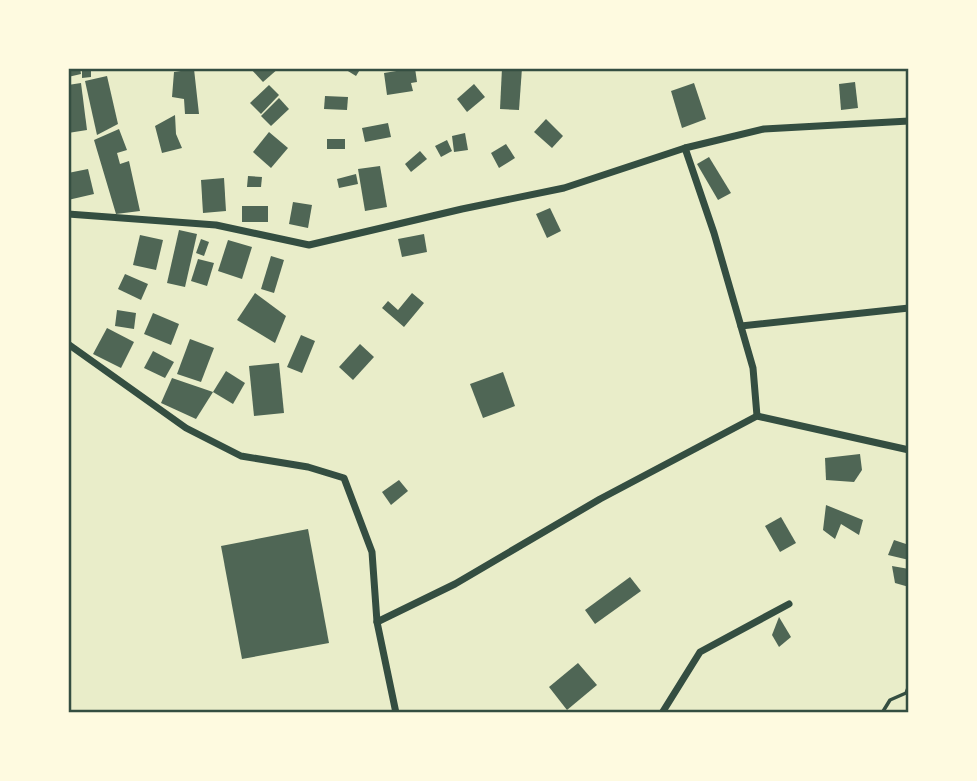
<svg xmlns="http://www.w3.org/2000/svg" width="977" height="781" viewBox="0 0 977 781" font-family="'Alegreya Sans',sans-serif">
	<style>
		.building { fill: #4f6655 }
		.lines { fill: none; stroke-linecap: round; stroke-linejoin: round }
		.path { stroke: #344e41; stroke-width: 3.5 }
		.minor { stroke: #344e41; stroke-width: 7 }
		.neatline { fill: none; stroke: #344e41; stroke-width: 2.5 }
	</style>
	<rect width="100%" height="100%" fill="#e9edc9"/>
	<g class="building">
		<polygon points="68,68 80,68 81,74 68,77"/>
		<polygon points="250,68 279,68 263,82"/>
		<polygon points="343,68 361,68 356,76"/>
		<polygon points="415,68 417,82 411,83 413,91 387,95 384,73"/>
		<polygon points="502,68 522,68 519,110 500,109"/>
		<polygon points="194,69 199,114 185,114 184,99 172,97 174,72"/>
		<polygon points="91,70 91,77 82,78 82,71"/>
		<polygon points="107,76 118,124 97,135 85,81"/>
		<polygon points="855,82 858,108 841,110 839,84"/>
		<polygon points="81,83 87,130 68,133 68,85"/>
		<polygon points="694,83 706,119 682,128 671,91"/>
		<polygon points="474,84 485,97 467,112 457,99"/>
		<polygon points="269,85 279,95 261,114 250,103"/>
		<polygon points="325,96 348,97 347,110 324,109"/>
		<polygon points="279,98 289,109 271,126 261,116"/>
		<polygon points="175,115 176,134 182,148 162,153 155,126"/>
		<polygon points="546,119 563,136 552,148 534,132"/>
		<polygon points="388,123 391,137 365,142 362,128"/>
		<polygon points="119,129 127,150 117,153 120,164 129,161 140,211 116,214 94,140"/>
		<polygon points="269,132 288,148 271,168 253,152"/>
		<polygon points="465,133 468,150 454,152 452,136"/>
		<rect x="327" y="139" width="18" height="10"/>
		<polygon points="447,140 452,151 441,157 435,146"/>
		<polygon points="506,144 515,158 499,168 491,153"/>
		<polygon points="420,151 427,159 411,172 405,164"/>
		<polygon points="709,157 731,193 718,200 697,164"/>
		<polygon points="380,166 387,207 365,211 358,169"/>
		<polygon points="88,169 94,194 68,200 68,173"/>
		<polygon points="356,174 358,184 339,188 337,179"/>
		<polygon points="248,176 262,177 261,187 247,187"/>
		<polygon points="224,178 226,211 203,213 201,180"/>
		<polygon points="293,202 312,205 308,228 289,224"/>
		<rect x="242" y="206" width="26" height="16"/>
		<polygon points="550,208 561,231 547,238 536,214"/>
		<polygon points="179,230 197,234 185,287 167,283"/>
		<polygon points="424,234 427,252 402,257 398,239"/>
		<polygon points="140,235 163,240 156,270 133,265"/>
		<polygon points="201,239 209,242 204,256 196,253"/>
		<polygon points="228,240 252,247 242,279 218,271"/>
		<polygon points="271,256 284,260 274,293 261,289"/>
		<polygon points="198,259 214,263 207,286 191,281"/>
		<polygon points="125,274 148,284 141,300 118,289"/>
		<polygon points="255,293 286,316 275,343 237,320"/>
		<polygon points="412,293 424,303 404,327 382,308 388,301 398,310"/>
		<polygon points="117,310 136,313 134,329 115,326"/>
		<polygon points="153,313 179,324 171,345 144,334"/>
		<polygon points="107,328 134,342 121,368 93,354"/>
		<polygon points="301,335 315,341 302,373 287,367"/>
		<polygon points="190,339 214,348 201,382 177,374"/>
		<polygon points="360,344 374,357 353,380 339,367"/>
		<polygon points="153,351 174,362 165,378 144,368"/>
		<polygon points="279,363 284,413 254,416 249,366"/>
		<polygon points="226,371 245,383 233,404 213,392"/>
		<polygon points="503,372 515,406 483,418 470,384"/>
		<polygon points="172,378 213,392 196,419 161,403"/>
		<polygon points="860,454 862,470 854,482 826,480 825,458"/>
		<polygon points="399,480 408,491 391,505 382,492"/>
		<polygon points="826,505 863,520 859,535 841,524 835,539 823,530"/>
		<polygon points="781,517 796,543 780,552 765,526"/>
		<polygon points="308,529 329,643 242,659 221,546"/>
		<polygon points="894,540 909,545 909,560 888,555"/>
		<polygon points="892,566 909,569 909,587 895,583"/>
		<polygon points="630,577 641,591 595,624 585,610"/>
		<polygon points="779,617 791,637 779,647 772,635"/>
		<polygon points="578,663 597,685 567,710 549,687"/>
	</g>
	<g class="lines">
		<polyline class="path" points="882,713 890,700 906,693 909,685"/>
		<g class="minor">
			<polyline points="685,148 714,233 753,368 757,416"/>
			<polyline points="68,214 216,225 309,245 462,209 564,188 685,148 764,129 909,121"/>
			<polyline points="741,326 909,308"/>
			<polyline points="68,344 186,428 241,456 308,467 344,478 372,552 377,622 396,713"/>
			<polyline points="377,622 455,584 600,499 757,416 909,450"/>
			<polyline points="662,713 700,652 789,604"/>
		</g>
	</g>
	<rect width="977" height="781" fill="none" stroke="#fefae0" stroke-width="140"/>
	<rect x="70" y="70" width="837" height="641" class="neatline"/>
</svg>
